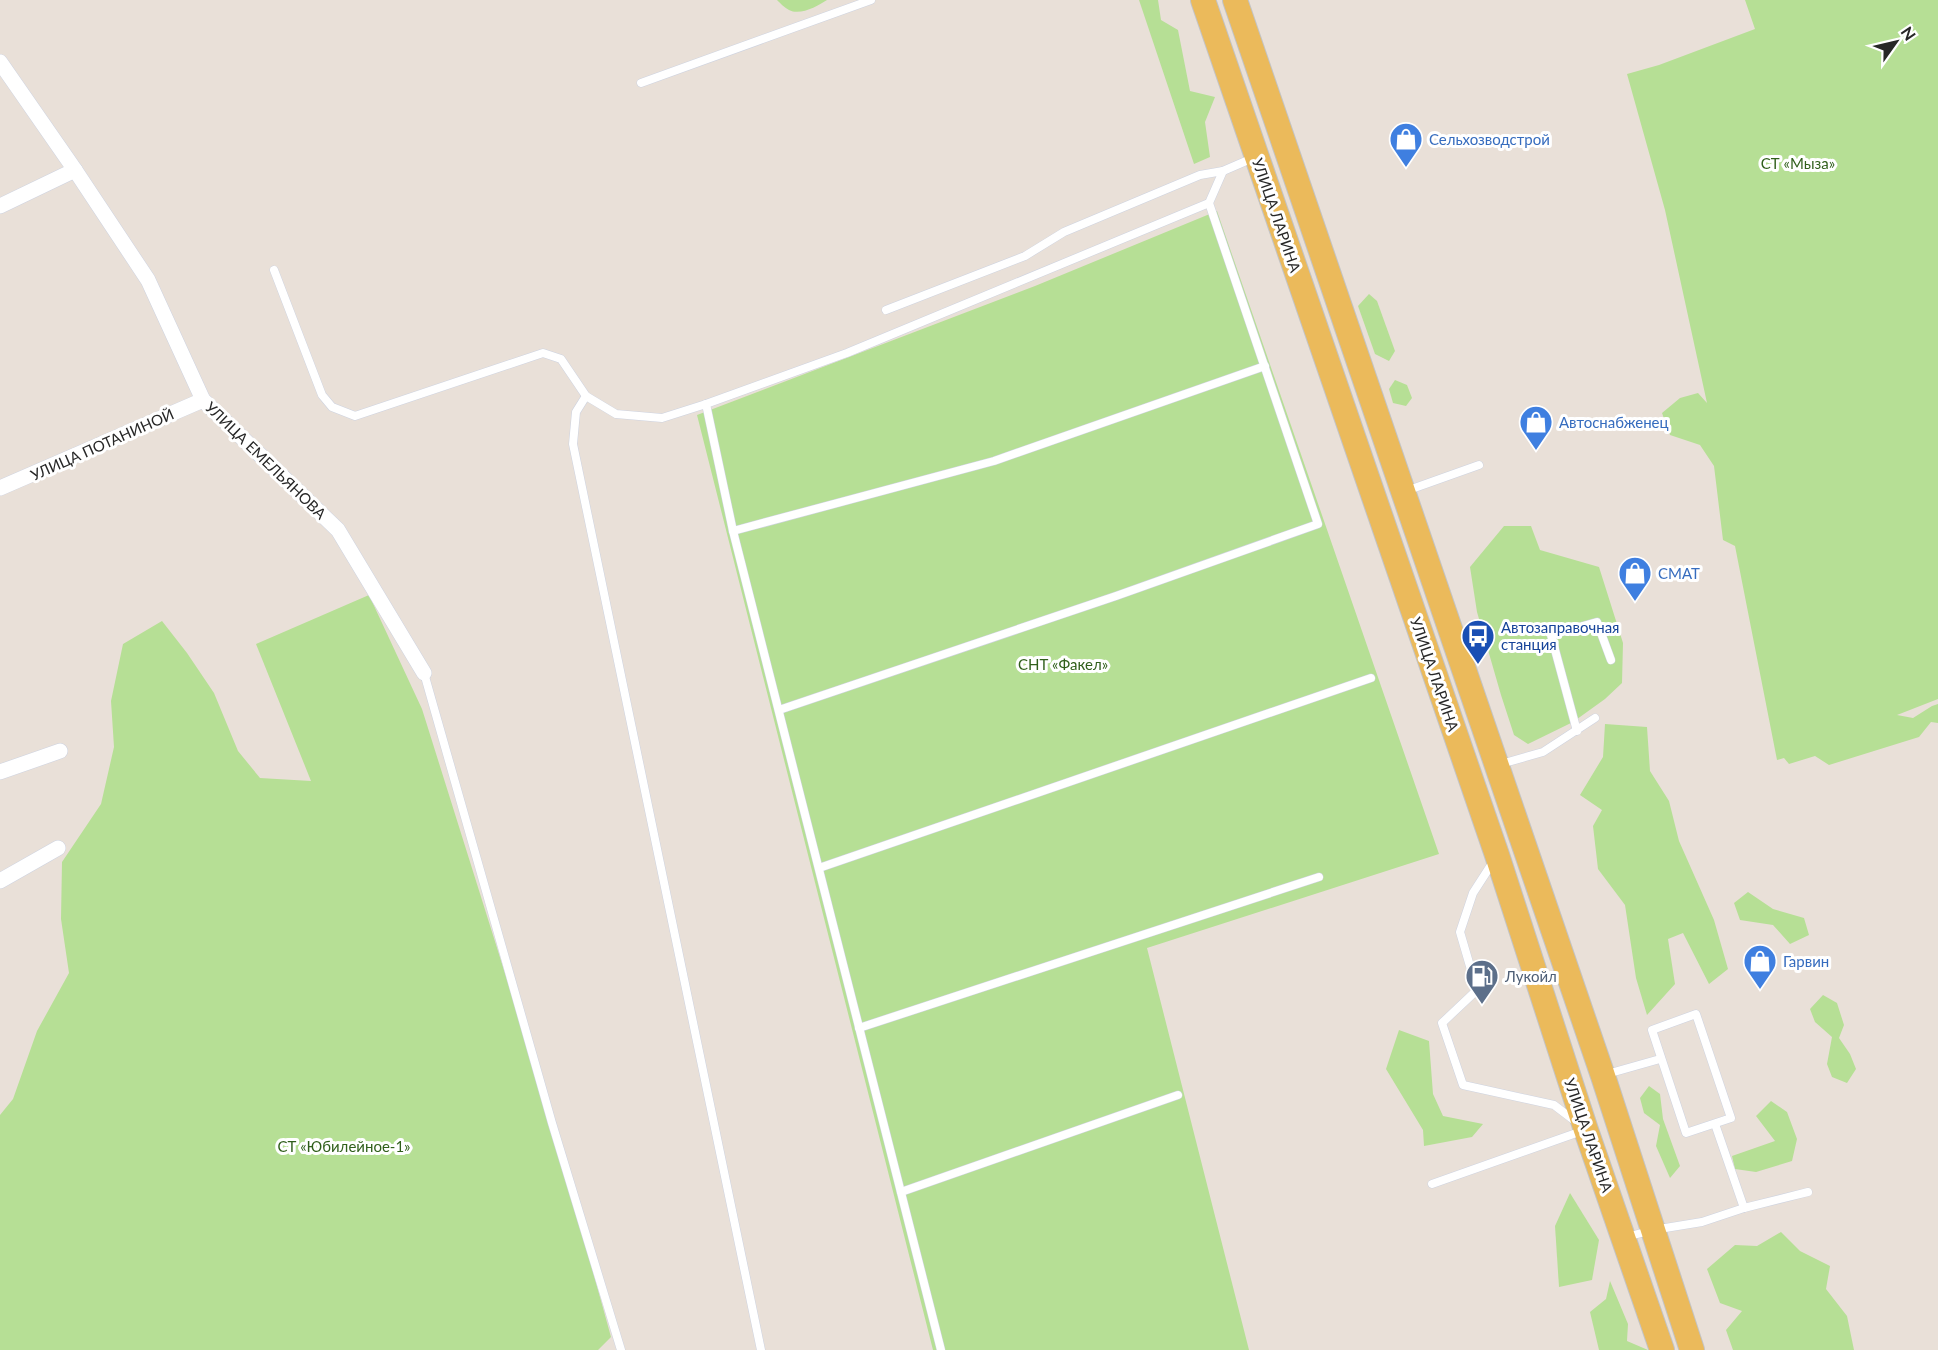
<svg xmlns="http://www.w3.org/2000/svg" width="1938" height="1350" viewBox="0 0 1938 1350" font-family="Lato,sans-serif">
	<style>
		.green { fill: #b6df95 }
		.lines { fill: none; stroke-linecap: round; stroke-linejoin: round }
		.service-casing { stroke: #ced3e0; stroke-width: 9 }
		.minor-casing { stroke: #ced3e0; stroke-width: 16 }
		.primary-casing { stroke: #c3c3c3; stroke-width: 26 }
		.service { stroke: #fff; stroke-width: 8 }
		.minor { stroke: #fff; stroke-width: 15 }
		.primary { stroke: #ebba5b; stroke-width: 24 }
		.labels { text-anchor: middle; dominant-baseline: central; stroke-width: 6; stroke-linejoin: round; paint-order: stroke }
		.shop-label { font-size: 15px; fill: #366cbe; stroke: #fff; text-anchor: start }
		.park-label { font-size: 15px; fill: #305f1b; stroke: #fff }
		.street-label { font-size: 15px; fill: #272727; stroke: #fff }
		.transit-label { font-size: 15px; fill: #164399; stroke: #fff; text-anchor: start }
		.service-label { font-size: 15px; fill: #4e5e75; stroke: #fff; text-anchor: start }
	</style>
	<rect width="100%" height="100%" fill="#e9e0d8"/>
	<g class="green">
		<path d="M777 0H827C818 6 800 16 789 10 785 8 780 3 777 0Z"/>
		<polygon points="1139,0 1158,0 1161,20 1178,30 1190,91 1215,97 1205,122 1210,157 1194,164"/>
		<polygon points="1745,0 1938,0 1938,699 1897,715 1913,718 1932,706 1938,704 1938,723 1931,722 1919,737 1829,765 1815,756 1789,764 1784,758 1777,760 1735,546 1723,540 1714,466 1700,445 1670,435 1662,413 1680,398 1698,393 1707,403 1665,210 1627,74 1659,65 1755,29"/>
		<polygon points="1217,211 1439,854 1147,948 1249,1350 933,1350 697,415 1035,286"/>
		<polygon points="1369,294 1377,301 1395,351 1389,361 1375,354 1358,306"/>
		<polygon points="1395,380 1407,385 1412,398 1406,406 1393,403 1389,389"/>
		<polygon points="1504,526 1531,526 1540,550 1599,567 1623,643 1622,683 1605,699 1573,722 1528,744 1514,735 1501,695 1477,612 1470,567"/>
		<polygon points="369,595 422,709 552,1123 611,1337 598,1350 0,1350 0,1115 13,1099 37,1031 69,973 61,919 62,862 101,804 114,747 111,701 123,644 162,621 187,653 214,693 238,751 260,778 311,781 256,644"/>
		<polygon points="1605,724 1647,727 1650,771 1669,801 1679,841 1714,920 1728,969 1709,984 1683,933 1668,939 1675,984 1647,1015 1636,978 1625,905 1598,869 1593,826 1602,810 1580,795 1603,757"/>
		<polygon points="1748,892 1773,909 1804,918 1809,935 1790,944 1773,925 1740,920 1734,903"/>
		<polygon points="1823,995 1837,1003 1844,1025 1839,1038 1850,1054 1856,1069 1847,1083 1832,1077 1827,1064 1832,1037 1815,1022 1810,1009"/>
		<polygon points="1399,1030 1429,1041 1433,1094 1443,1116 1483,1124 1472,1137 1424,1146 1423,1130 1386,1069"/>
		<polygon points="1649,1086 1660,1094 1663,1119 1680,1166 1670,1178 1656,1146 1660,1125 1644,1113 1640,1098"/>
		<polygon points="1771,1101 1787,1112 1797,1139 1792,1161 1756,1172 1735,1169 1732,1156 1775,1141 1756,1116"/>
		<polygon points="1570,1193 1599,1240 1592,1280 1559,1287 1555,1226"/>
		<polygon points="1781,1232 1800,1251 1830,1266 1826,1289 1847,1316 1854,1350 1733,1350 1726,1330 1742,1311 1720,1303 1707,1269 1735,1245 1757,1246"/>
		<polygon points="1610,1281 1628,1324 1627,1341 1648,1350 1599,1350 1590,1312 1606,1299"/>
	</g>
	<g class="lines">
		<defs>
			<g id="service">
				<polyline points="641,83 871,0"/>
				<polyline points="274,270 322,395 332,407 355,416 543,353 561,359 586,396 616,414 662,418 706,404 847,353 1209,203 1223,171 1253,158"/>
				<polyline points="886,310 1025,256 1064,232 1200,175 1223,171"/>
				<polyline points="586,396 576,412 573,444 761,1350"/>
				<polyline points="706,404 733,531 941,1350"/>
				<polyline points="1406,491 1479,465"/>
				<polyline points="733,531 994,461 1265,366"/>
				<polyline points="424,673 552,1123 621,1350"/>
				<polyline points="779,710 1116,596 1318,524 1209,203"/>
				<polyline points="1577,731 1551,635 1597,622 1611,660"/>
				<polyline points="1501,764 1543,752 1595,718"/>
				<polyline points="1493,862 1473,893 1460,932 1477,990 1442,1023 1463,1085 1554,1105 1575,1121"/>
				<polyline points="819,868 1371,678"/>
				<polygon points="1696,1014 1731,1118 1686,1133 1652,1030"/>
				<polyline points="859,1028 1319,877"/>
				<polyline points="1607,1074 1660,1059"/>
				<polyline points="1715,1124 1744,1208"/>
				<polyline points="1432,1184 1582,1131"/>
				<polyline points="901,1192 1178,1095"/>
				<polyline points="1626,1237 1653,1230 1702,1222 1744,1208 1808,1192"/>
			</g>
			<g id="minor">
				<polyline points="0,62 75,170 148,280 203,400 338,530 424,673"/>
				<polyline points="0,206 75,170"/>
				<polyline points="0,488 203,400"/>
				<polyline points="0,772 60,751"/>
				<polyline points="0,881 58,848"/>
			</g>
			<g id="primary">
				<polyline points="1203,0 1497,855 1586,1130 1662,1350"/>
				<polyline points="1235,0 1603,1076 1692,1350"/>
			</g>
		</defs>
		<use href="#service" class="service-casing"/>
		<use href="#minor" class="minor-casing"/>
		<use href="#primary" class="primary-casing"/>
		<use href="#service" class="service"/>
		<use href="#minor" class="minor"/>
		<use href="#primary" class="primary"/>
	</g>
	<defs>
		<symbol id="shop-pin" viewBox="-11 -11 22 30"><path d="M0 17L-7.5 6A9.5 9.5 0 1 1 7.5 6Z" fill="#3f7fe0" stroke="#fff"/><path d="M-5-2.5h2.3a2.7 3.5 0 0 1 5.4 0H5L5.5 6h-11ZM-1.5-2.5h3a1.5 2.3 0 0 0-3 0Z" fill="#fff"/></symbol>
		<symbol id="bus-pin" viewBox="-11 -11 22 30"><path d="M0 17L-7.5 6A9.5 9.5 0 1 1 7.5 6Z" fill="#1a4fb4" stroke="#fff"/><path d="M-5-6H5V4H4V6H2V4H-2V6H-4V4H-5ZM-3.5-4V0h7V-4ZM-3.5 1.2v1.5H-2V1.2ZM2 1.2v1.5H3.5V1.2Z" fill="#fff"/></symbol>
		<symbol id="fuel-pin" viewBox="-11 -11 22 30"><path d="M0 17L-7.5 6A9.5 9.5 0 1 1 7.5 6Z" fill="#5c6f8a" stroke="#fff"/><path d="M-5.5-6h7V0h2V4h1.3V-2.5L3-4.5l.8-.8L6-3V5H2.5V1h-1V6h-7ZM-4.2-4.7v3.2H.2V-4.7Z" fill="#fff"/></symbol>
	</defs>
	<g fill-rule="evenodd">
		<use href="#shop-pin" x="1387" y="120" width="38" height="52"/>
		<use href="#shop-pin" x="1517" y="403" width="38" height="52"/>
		<use href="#shop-pin" x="1616" y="554" width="38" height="52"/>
		<use href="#bus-pin" x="1459" y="617" width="38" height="52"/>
		<use href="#shop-pin" x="1741" y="942" width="38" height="52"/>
		<use href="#fuel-pin" x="1463" y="957" width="38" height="52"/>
	</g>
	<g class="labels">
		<g class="shop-label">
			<text x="1429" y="139">Сельхозводстрой</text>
			<text x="1559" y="422">Автоснабженец</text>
			<text x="1658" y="573">СМАТ</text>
			<text x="1783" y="961">Гарвин</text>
		</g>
		<g class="park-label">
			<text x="1798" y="163">СТ «Мыза»</text>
			<text x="1063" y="664">СНТ «Факел»</text>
			<text x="344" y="1146">СТ «Юбилейное-1»</text>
		</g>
		<g class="street-label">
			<text transform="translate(1277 215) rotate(71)">УЛИЦА ЛАРИНА</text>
			<text transform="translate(102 444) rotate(-24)">УЛИЦА ПОТАНИНОЙ</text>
			<text transform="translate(266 460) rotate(44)">УЛИЦА ЕМЕЛЬЯНОВА</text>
			<text transform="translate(1435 674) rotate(71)">УЛИЦА ЛАРИНА</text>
			<text transform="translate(1589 1135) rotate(71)">УЛИЦА ЛАРИНА</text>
		</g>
		<g class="transit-label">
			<text x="1501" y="627">Автозаправочная<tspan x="1501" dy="17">станция</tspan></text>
		</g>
		<g class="service-label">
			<text x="1505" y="976">Лукойл</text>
		</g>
	</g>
	<g transform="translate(1896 42) rotate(56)" stroke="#ffffff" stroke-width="4.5" paint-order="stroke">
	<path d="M0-4.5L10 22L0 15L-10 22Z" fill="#272727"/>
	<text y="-9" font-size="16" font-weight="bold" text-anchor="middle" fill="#272727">N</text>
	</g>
</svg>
